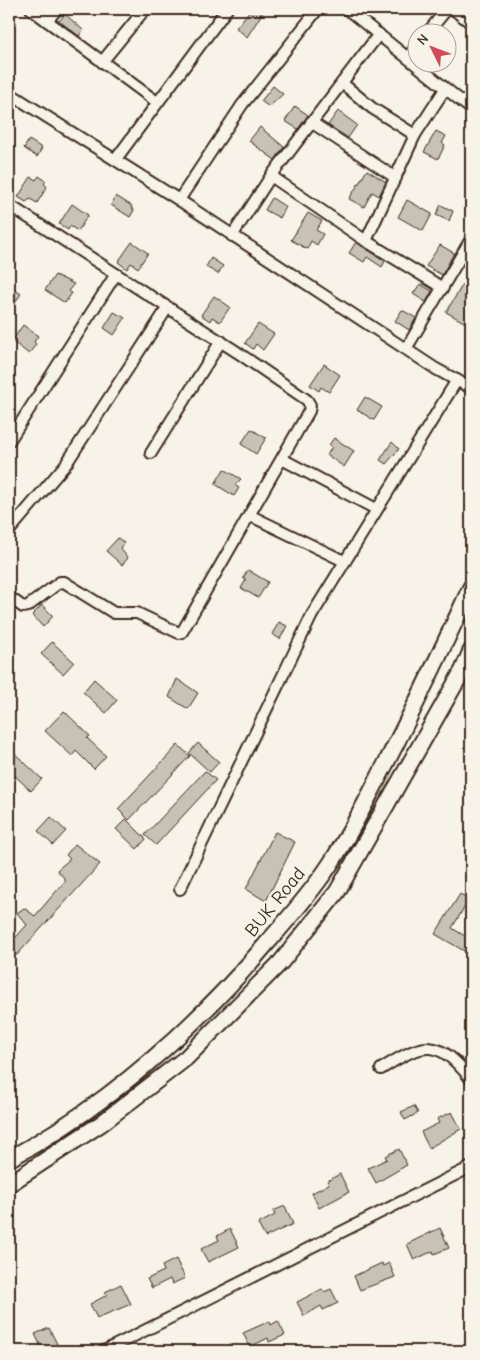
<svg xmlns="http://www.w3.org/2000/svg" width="480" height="1360" viewBox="0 0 480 1360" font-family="'Comic Neue',sans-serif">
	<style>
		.building { fill: #c8c1b6; stroke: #3b2a1e }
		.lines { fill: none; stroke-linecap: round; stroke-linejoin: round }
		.street-casing { stroke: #3b2a1e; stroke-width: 14 }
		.primary-casing { stroke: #3b2a1e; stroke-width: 19 }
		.street { stroke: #f7f3e8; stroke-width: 10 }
		.primary { stroke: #f7f3e8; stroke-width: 15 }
		.labels { text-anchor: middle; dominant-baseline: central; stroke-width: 5; stroke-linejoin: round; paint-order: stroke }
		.street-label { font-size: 19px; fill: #3b2a1e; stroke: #f7f3e8 }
	</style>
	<rect width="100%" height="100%" fill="#f7f3e8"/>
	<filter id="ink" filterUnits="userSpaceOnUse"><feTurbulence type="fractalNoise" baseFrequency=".02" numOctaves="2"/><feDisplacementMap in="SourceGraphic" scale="10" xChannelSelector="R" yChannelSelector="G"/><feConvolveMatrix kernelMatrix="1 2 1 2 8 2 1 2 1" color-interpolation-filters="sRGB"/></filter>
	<g filter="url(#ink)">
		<g class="building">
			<polygon points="251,9 265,9 247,37 236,28"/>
			<polygon points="65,14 83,30 79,36 59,21"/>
			<polygon points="273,86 283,94 269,107 261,101"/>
			<polygon points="295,106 308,115 298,129 285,121"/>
			<polygon points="338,111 357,125 348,138 328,125"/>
			<polygon points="260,127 284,147 275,160 249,141"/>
			<polygon points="436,131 446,136 442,143 445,145 438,159 424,152"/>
			<polygon points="29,140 42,148 37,157 24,148"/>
			<polygon points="367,170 386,182 379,196 372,192 364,207 349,199"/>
			<polygon points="39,176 46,181 44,183 47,187 37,203 30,199 26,202 18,197 31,177 36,180"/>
			<polygon points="116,196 132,206 131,208 134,210 130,217 111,205"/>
			<polygon points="272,198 286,207 280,218 265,210"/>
			<polygon points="407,200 432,214 423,231 398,217"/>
			<polygon points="72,204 88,215 78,231 70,226 68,230 59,224"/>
			<polygon points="441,205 453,211 449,221 436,215"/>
			<polygon points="308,213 322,221 316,230 323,234 317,245 311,241 307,249 291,240"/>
			<polygon points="132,242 148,253 138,268 131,263 127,269 118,262"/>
			<polygon points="356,242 385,261 382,267 367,257 364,262 349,253"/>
			<polygon points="440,245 454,253 442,275 426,266"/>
			<polygon points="211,258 223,266 218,274 206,267"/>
			<polygon points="471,271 471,302 467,310 471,304 471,326 446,312"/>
			<polygon points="55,275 74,284 68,291 72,293 65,303 45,290"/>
			<polygon points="420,284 432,291 426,302 413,294"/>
			<polygon points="12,288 21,294 9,311 9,293"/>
			<polygon points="214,296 230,307 220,322 212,317 210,321 201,315"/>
			<polygon points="402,310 416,318 409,330 395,321"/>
			<polygon points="114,312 125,318 114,335 104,328"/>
			<polygon points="258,324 274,334 263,350 256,344 253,349 245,343"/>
			<polygon points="23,325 38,336 34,342 36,344 29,354 12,341"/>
			<polygon points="324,364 340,375 329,392 321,387 319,391 310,385"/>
			<polygon points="365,397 382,407 374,420 357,410"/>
			<polygon points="251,429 266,438 256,454 241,444"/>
			<polygon points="334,438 354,451 344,467 327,455 332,447 329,445"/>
			<polygon points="392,442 399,449 386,464 380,460"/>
			<polygon points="224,469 241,479 235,485 239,488 234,496 215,484"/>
			<polygon points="118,538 124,543 120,548 128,558 122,565 106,551"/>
			<polygon points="248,570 268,582 258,598 241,588 246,580 243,578"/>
			<polygon points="42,605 53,616 43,627 32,615"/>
			<polygon points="279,622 287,626 280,639 272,634"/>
			<polygon points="52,642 74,662 63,674 41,654"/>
			<polygon points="94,679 117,700 106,713 83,692"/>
			<polygon points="177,679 198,693 188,709 169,697"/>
			<polygon points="64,711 90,736 87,738 106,756 94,769 76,751 72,756 45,731"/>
			<polygon points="198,743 219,762 210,772 189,753"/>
			<polygon points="178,745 190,756 129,820 118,809"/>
			<polygon points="9,748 42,779 31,791 9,770"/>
			<polygon points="205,771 216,780 156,845 145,835"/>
			<polygon points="51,817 66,831 53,845 38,831"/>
			<polygon points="126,819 146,839 137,849 116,829"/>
			<polygon points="275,832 295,842 266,901 246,889"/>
			<polygon points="75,844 100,864 17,955 9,947 9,930 16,937 27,925 17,913 24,908 35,916 66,880 57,870 70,859 66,855"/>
			<polygon points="460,894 471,900 471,909 465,906 452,928 471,940 471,955 435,934"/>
			<polygon points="414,1106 418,1113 405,1120 401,1112"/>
			<polygon points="452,1112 461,1129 429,1148 421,1132 439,1123 437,1119"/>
			<polygon points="399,1149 407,1165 376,1183 368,1168 387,1159 385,1156"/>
			<polygon points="340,1174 349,1192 319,1208 312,1193 329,1184 327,1181"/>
			<polygon points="285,1206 293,1224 265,1237 258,1224 275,1215 273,1211"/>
			<polygon points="440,1228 449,1248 434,1254 433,1251 414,1260 407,1244"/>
			<polygon points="230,1229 239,1247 208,1262 201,1249 219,1240 217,1236"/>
			<polygon points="176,1259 185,1278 172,1284 170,1279 152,1288 147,1279 164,1271 162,1266"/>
			<polygon points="382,1263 383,1266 389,1263 395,1277 360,1290 354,1276"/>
			<polygon points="121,1284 131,1304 97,1318 90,1304 107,1295 105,1292"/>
			<polygon points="322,1289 324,1292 331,1289 338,1303 323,1310 321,1306 304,1316 297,1302"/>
			<polygon points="270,1321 271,1325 278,1321 285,1335 269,1342 268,1338 250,1347 243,1333"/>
			<polygon points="49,1328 58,1346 43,1351 35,1334"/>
		</g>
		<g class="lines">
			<defs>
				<g id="street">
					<polyline points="31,9 157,102"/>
					<polyline points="347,9 471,109"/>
					<polyline points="453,9 471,23"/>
					<polyline points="47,21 57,9"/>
					<polyline points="428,32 447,9"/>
					<polyline points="408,57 418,45"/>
					<polyline points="102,62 145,9"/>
					<polyline points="342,83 372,108 415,135"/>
					<polyline points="9,93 179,200 436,369 471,388"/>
					<polyline points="311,122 396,178"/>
					<polyline points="116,159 227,9"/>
					<polyline points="271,176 366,241 443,288"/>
					<polyline points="179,200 242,105 318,9"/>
					<polyline points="9,205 237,352 307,400 310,405 309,411 182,632 179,633 137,613 114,613 64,582 60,582 28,606 23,607 9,597"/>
					<polyline points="232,236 271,176 379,34"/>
					<polyline points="366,241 415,135 445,89"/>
					<polyline points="406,349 471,239"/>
					<polyline points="9,441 116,274"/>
					<polyline points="151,453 221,341"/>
					<polyline points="282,459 376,509"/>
					<polyline points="249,515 344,561"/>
					<polyline points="9,531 66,464 168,307"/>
					<polyline points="180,889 312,615 457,380"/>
					<path d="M381 1069C424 1042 437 1037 471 1079"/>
					<polyline points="104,1351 471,1167"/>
				</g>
				<g id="primary">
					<path d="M9 1159C109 1105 194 1029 268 942 289 918 311 893 329 866 350 835 367 800 384 767 415 708 443 647 471 587"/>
					<polyline points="9,1184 102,1123 186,1058 281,962 337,892 463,670 471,651"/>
				</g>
			</defs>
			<use href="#street" class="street-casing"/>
			<use href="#primary" class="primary-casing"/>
			<use href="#street" class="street"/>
			<use href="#primary" class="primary"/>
		</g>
	</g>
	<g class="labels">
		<g class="street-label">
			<text transform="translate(275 902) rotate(-51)">BUK Road</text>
		</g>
	</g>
	<rect width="480" height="1360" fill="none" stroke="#f7f3e8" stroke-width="30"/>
	<rect x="15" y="15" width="450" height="1330" fill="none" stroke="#3b2a1e" stroke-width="2" filter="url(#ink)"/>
	<g transform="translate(432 48) rotate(312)"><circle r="24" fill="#f7f3e8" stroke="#aca397"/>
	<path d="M0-4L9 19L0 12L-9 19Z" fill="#d1495b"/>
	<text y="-8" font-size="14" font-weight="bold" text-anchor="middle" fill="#3b2a1e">N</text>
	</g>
</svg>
